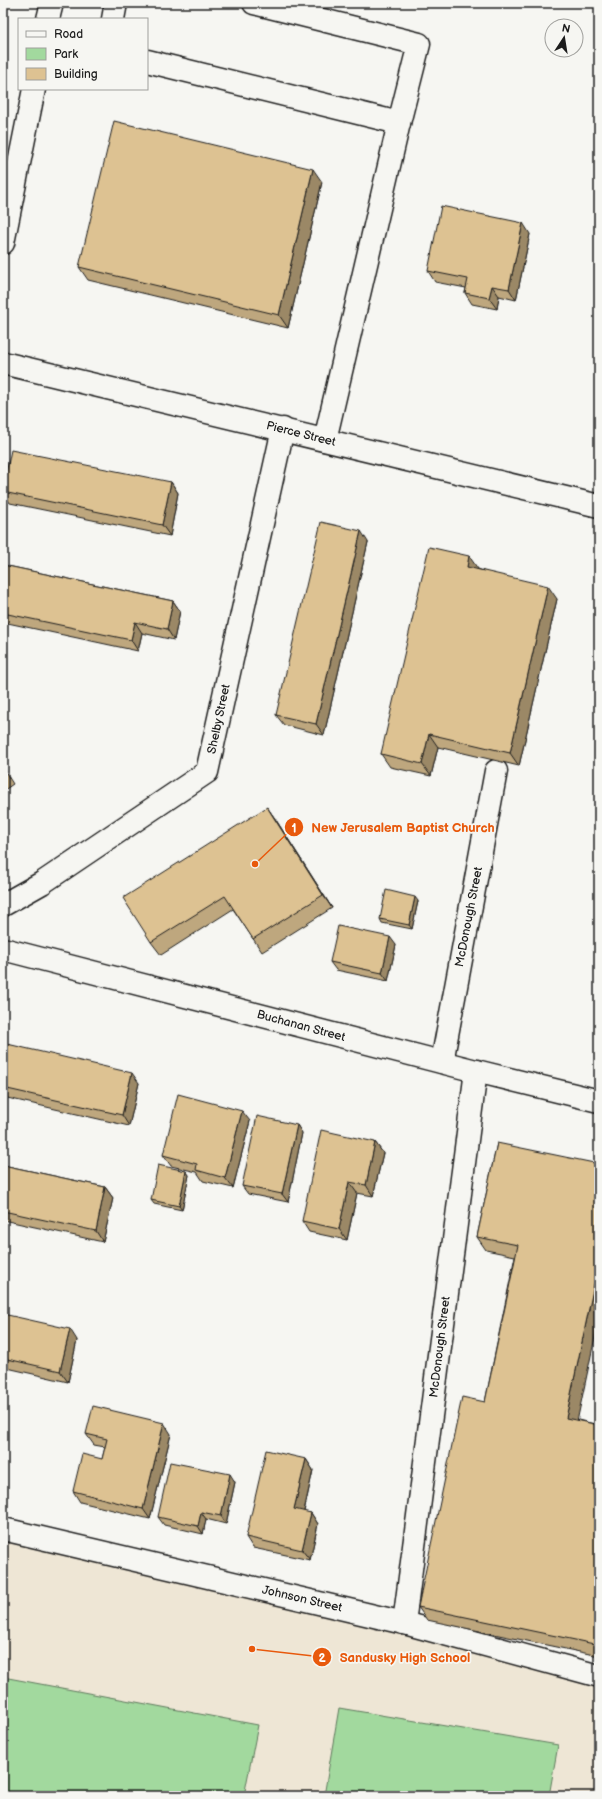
<svg xmlns="http://www.w3.org/2000/svg" width="602" height="1799" viewBox="0 0 602 1799" font-family="'Balsamiq Sans',sans-serif">
	<style>
		.built { fill: #eee6d5 }
		.green { fill: #a2d99e; stroke: #5f7a5d }
		.lines { fill: none; stroke-linecap: round; stroke-linejoin: round }
		.minor-casing { stroke: #1c1c1c; stroke-width: 25 }
		.minor { stroke: #f6f6f2; stroke-width: 22 }
		.wall { fill: #bea77e; stroke: #1c1c1c }
		.shaded-wall { fill: #9b8866; stroke: #1c1c1c }
		.building { fill: #ddc292; stroke: #1c1c1c }
		.labels { text-anchor: middle; dominant-baseline: central; stroke-width: 3.5; stroke-linejoin: round; paint-order: stroke }
		.street-label { font-size: 12px; fill: #1c1c1c; stroke: #f6f6f2 }
		.leader { fill: none; stroke: #e8590c; stroke-width: 1.5 }
		.callout-dot { fill: #e8590c; stroke: #f6f6f2; stroke-width: 1.5 }
		.mark-label { font-size: 12px; text-anchor: middle; font-weight: bold; fill: #fff }
		.callout-label { font-size: 13px; text-anchor: middle; font-weight: bold; fill: #e8590c; stroke: #f6f6f2; stroke-width: 3.5; stroke-linejoin: round; paint-order: stroke }
	</style>
	<rect width="100%" height="100%" fill="#f6f6f2"/>
	<filter id="ink" filterUnits="userSpaceOnUse"><feTurbulence type="fractalNoise" baseFrequency=".025" numOctaves="2"/><feDisplacementMap in="SourceGraphic" scale="8" xChannelSelector="R" yChannelSelector="G"/><feConvolveMatrix kernelMatrix="1 2 1 2 8 2 1 2 1" color-interpolation-filters="sRGB"/></filter>
	<g filter="url(#ink)">
		<polygon class="built" points="3,1529 599,1676 599,1796 3,1796"/>
		<g class="green">
			<polygon points="3,1677 258,1725 244,1796 3,1796"/>
			<polygon points="339,1708 558,1745 549,1796 324,1796"/>
		</g>
		<g class="lines">
			<defs>
				<g id="minor">
					<polyline points="48,19 52,3"/>
					<polyline points="113,19 116,3"/>
					<polyline points="147,61 399,123 419,44 254,3"/>
					<polyline points="3,243 34,89"/>
					<polyline points="3,363 599,506"/>
					<polyline points="325,440 399,123"/>
					<polyline points="3,905 42,883 207,772 283,429"/>
					<polyline points="3,949 476,1071 599,1101"/>
					<polyline points="442,1062 496,771"/>
					<polyline points="3,1529 404,1623 599,1676"/>
					<polyline points="404,1623 476,1071"/>
				</g>
			</defs>
			<use href="#minor" class="minor-casing"/>
			<use href="#minor" class="minor"/>
		</g>
		<g class="wall">
			<polygon points="322,182 288,328 88,280 79,267"/>
			<polygon points="530,234 516,300 499,296 497,309 472,304 465,293 466,288 435,282 428,271"/>
			<polygon points="171,482 178,493 170,536 10,503 3,493 3,488"/>
			<polygon points="368,542 324,735 284,725 276,715"/>
			<polygon points="3,565 173,601 180,611 174,640 142,633 138,651 3,622"/>
			<polygon points="478,569 557,599 519,766 438,747 431,776 390,767 381,754"/>
			<polygon points="3,768 13,784 3,791"/>
			<polygon points="267,807 276,820 332,908 262,952 233,909 161,955 151,942"/>
			<polygon points="418,901 412,929 382,923 380,919"/>
			<polygon points="396,945 388,981 336,970 330,962"/>
			<polygon points="3,1043 139,1083 129,1126 3,1097"/>
			<polygon points="250,1121 233,1188 203,1181 197,1172 171,1166 163,1155"/>
			<polygon points="297,1125 302,1133 288,1202 248,1194 242,1186"/>
			<polygon points="375,1142 383,1153 373,1196 357,1193 347,1240 309,1232 302,1221"/>
			<polygon points="497,1143 578,1420 599,1425 599,1656 427,1620 418,1607 485,1402 515,1256 486,1250 477,1237"/>
			<polygon points="3,1165 105,1187 113,1198 103,1242 3,1220"/>
			<polygon points="186,1171 189,1175 182,1210 154,1204 151,1200"/>
			<polygon points="3,1314 77,1340 68,1382 3,1367"/>
			<polygon points="86,1434 171,1434 150,1519 80,1502 73,1491 102,1459 105,1447 94,1445"/>
			<polygon points="306,1459 313,1470 304,1512 311,1513 318,1524 310,1560 253,1548 246,1537"/>
			<polygon points="235,1482 226,1524 206,1519 203,1534 164,1525 158,1517"/>
		</g>
		<g class="shaded-wall">
			<polygon points="313,169 322,182 288,328 279,315"/>
			<polygon points="523,223 530,234 516,300 509,289"/>
			<polygon points="492,286 499,296 497,309 489,298"/>
			<polygon points="171,482 178,493 170,536 162,525"/>
			<polygon points="361,531 368,542 324,735 316,724"/>
			<polygon points="469,556 478,569 476,580 467,567"/>
			<polygon points="548,586 557,599 519,766 510,753"/>
			<polygon points="173,601 180,611 174,640 167,629"/>
			<polygon points="135,622 142,633 138,651 131,640"/>
			<polygon points="429,734 438,747 431,776 422,764"/>
			<polygon points="267,807 276,820 332,908 323,895"/>
			<polygon points="415,897 418,901 412,929 409,925"/>
			<polygon points="390,937 396,945 388,981 382,973"/>
			<polygon points="132,1073 139,1083 129,1126 122,1115"/>
			<polygon points="242,1111 250,1121 233,1188 225,1178"/>
			<polygon points="297,1125 302,1133 288,1202 282,1194"/>
			<polygon points="375,1142 383,1153 373,1196 366,1185"/>
			<polygon points="186,1171 189,1175 182,1210 179,1206"/>
			<polygon points="349,1182 357,1193 347,1240 339,1229"/>
			<polygon points="105,1187 113,1198 103,1242 96,1231"/>
			<polygon points="599,1261 599,1318 575,1431 566,1418"/>
			<polygon points="70,1329 77,1340 68,1382 60,1371"/>
			<polygon points="164,1423 171,1434 150,1519 143,1509"/>
			<polygon points="306,1459 313,1470 302,1520 294,1509"/>
			<polygon points="230,1474 235,1482 226,1524 221,1516"/>
			<polygon points="201,1512 206,1519 203,1534 198,1526"/>
			<polygon points="311,1513 318,1524 310,1560 302,1550"/>
		</g>
		<g class="building">
			<polygon points="114,121 313,169 279,315 79,267"/>
			<polygon points="441,206 523,223 509,289 492,286 489,298 465,293 468,279 428,271"/>
			<polygon points="11,450 171,482 162,525 3,492 3,488"/>
			<polygon points="321,522 361,531 316,724 276,715"/>
			<polygon points="429,547 469,556 467,567 548,586 510,753 429,734 422,764 381,754"/>
			<polygon points="3,565 173,601 167,629 135,622 131,640 3,613"/>
			<polygon points="3,769 6,773 3,775"/>
			<polygon points="267,807 323,895 253,939 225,896 151,942 123,898"/>
			<polygon points="386,890 415,897 409,925 380,919"/>
			<polygon points="338,926 390,937 382,973 330,962"/>
			<polygon points="3,1043 132,1073 122,1115 3,1088"/>
			<polygon points="178,1094 242,1111 225,1178 196,1170 197,1164 163,1155"/>
			<polygon points="257,1116 297,1125 282,1194 242,1186"/>
			<polygon points="321,1130 375,1142 366,1185 349,1182 339,1229 302,1221"/>
			<polygon points="497,1143 599,1164 599,1261 566,1418 599,1425 599,1645 418,1607 462,1397 485,1402 518,1245 477,1237"/>
			<polygon points="3,1165 105,1187 96,1231 3,1211"/>
			<polygon points="158,1165 186,1171 179,1206 151,1200"/>
			<polygon points="3,1314 70,1329 60,1371 3,1358"/>
			<polygon points="93,1406 164,1423 143,1509 73,1491 82,1454 102,1459 107,1439 86,1434"/>
			<polygon points="266,1450 306,1459 294,1509 311,1513 302,1550 246,1537"/>
			<polygon points="170,1462 230,1474 221,1516 201,1512 198,1526 158,1517"/>
		</g>
	</g>
	<g class="labels">
		<g class="street-label">
			<text transform="translate(301 434) rotate(14)">Pierce Street</text>
			<text transform="translate(219 719) rotate(-78)">Shelby Street</text>
			<text transform="translate(469 917) rotate(-79)">McDonough Street</text>
			<text transform="translate(301 1026) rotate(15)">Buchanan Street</text>
			<text transform="translate(440 1347) rotate(-83)">McDonough Street</text>
			<text transform="translate(302 1599) rotate(13)">Johnson Street</text>
		</g>
	</g>
	<path class="leader" d="M255 864L294 827M252 1649L322 1657"/>
	<g class="callout-dot">
		<circle cx="255" cy="864" r="4"/>
		<circle cx="252" cy="1649" r="4"/>
		<circle cx="294" cy="827" r="10"/>
		<circle cx="322" cy="1657" r="10"/>
	</g>
	<g class="mark-label">
		<text x="294" y="832">1</text>
		<text x="322" y="1662">2</text>
	</g>
	<g class="callout-label">
		<text x="403" y="832">New Jerusalem Baptist Church</text>
		<text x="405" y="1662">Sandusky High School</text>
	</g>
	<rect width="602" height="1799" fill="none" stroke="#f6f6f2" stroke-width="16"/>
	<rect x="8" y="8" width="586" height="1783" fill="none" stroke="#1c1c1c" stroke-width="1.5" filter="url(#ink)"/>
	<rect x="18" y="18" width="130" height="72" fill="#f6f6f2" stroke="#9f9f9c"/>
	<rect x="26" y="31" width="20" height="6" fill="#f6f6f2" stroke="#9f9f9c"/>
	<text x="54" y="38" font-size="12" fill="#1c1c1c">Road</text>
	<rect x="26" y="48" width="20" height="12" fill="#a2d99e" stroke="#9f9f9c"/>
	<text x="54" y="58" font-size="12" fill="#1c1c1c">Park</text>
	<rect x="26" y="68" width="20" height="12" fill="#ddc292" stroke="#9f9f9c"/>
	<text x="54" y="78" font-size="12" fill="#1c1c1c">Building</text>
	<g transform="translate(564 38) rotate(12)"><circle r="19" fill="#f6f6f2" stroke="#9f9f9c"/>
	<path d="M0-3L7 15L0 10L-7 15Z" fill="#1c1c1c"/>
	<text y="-6" font-size="11" font-weight="bold" text-anchor="middle" fill="#1c1c1c">N</text>
	</g>
</svg>
